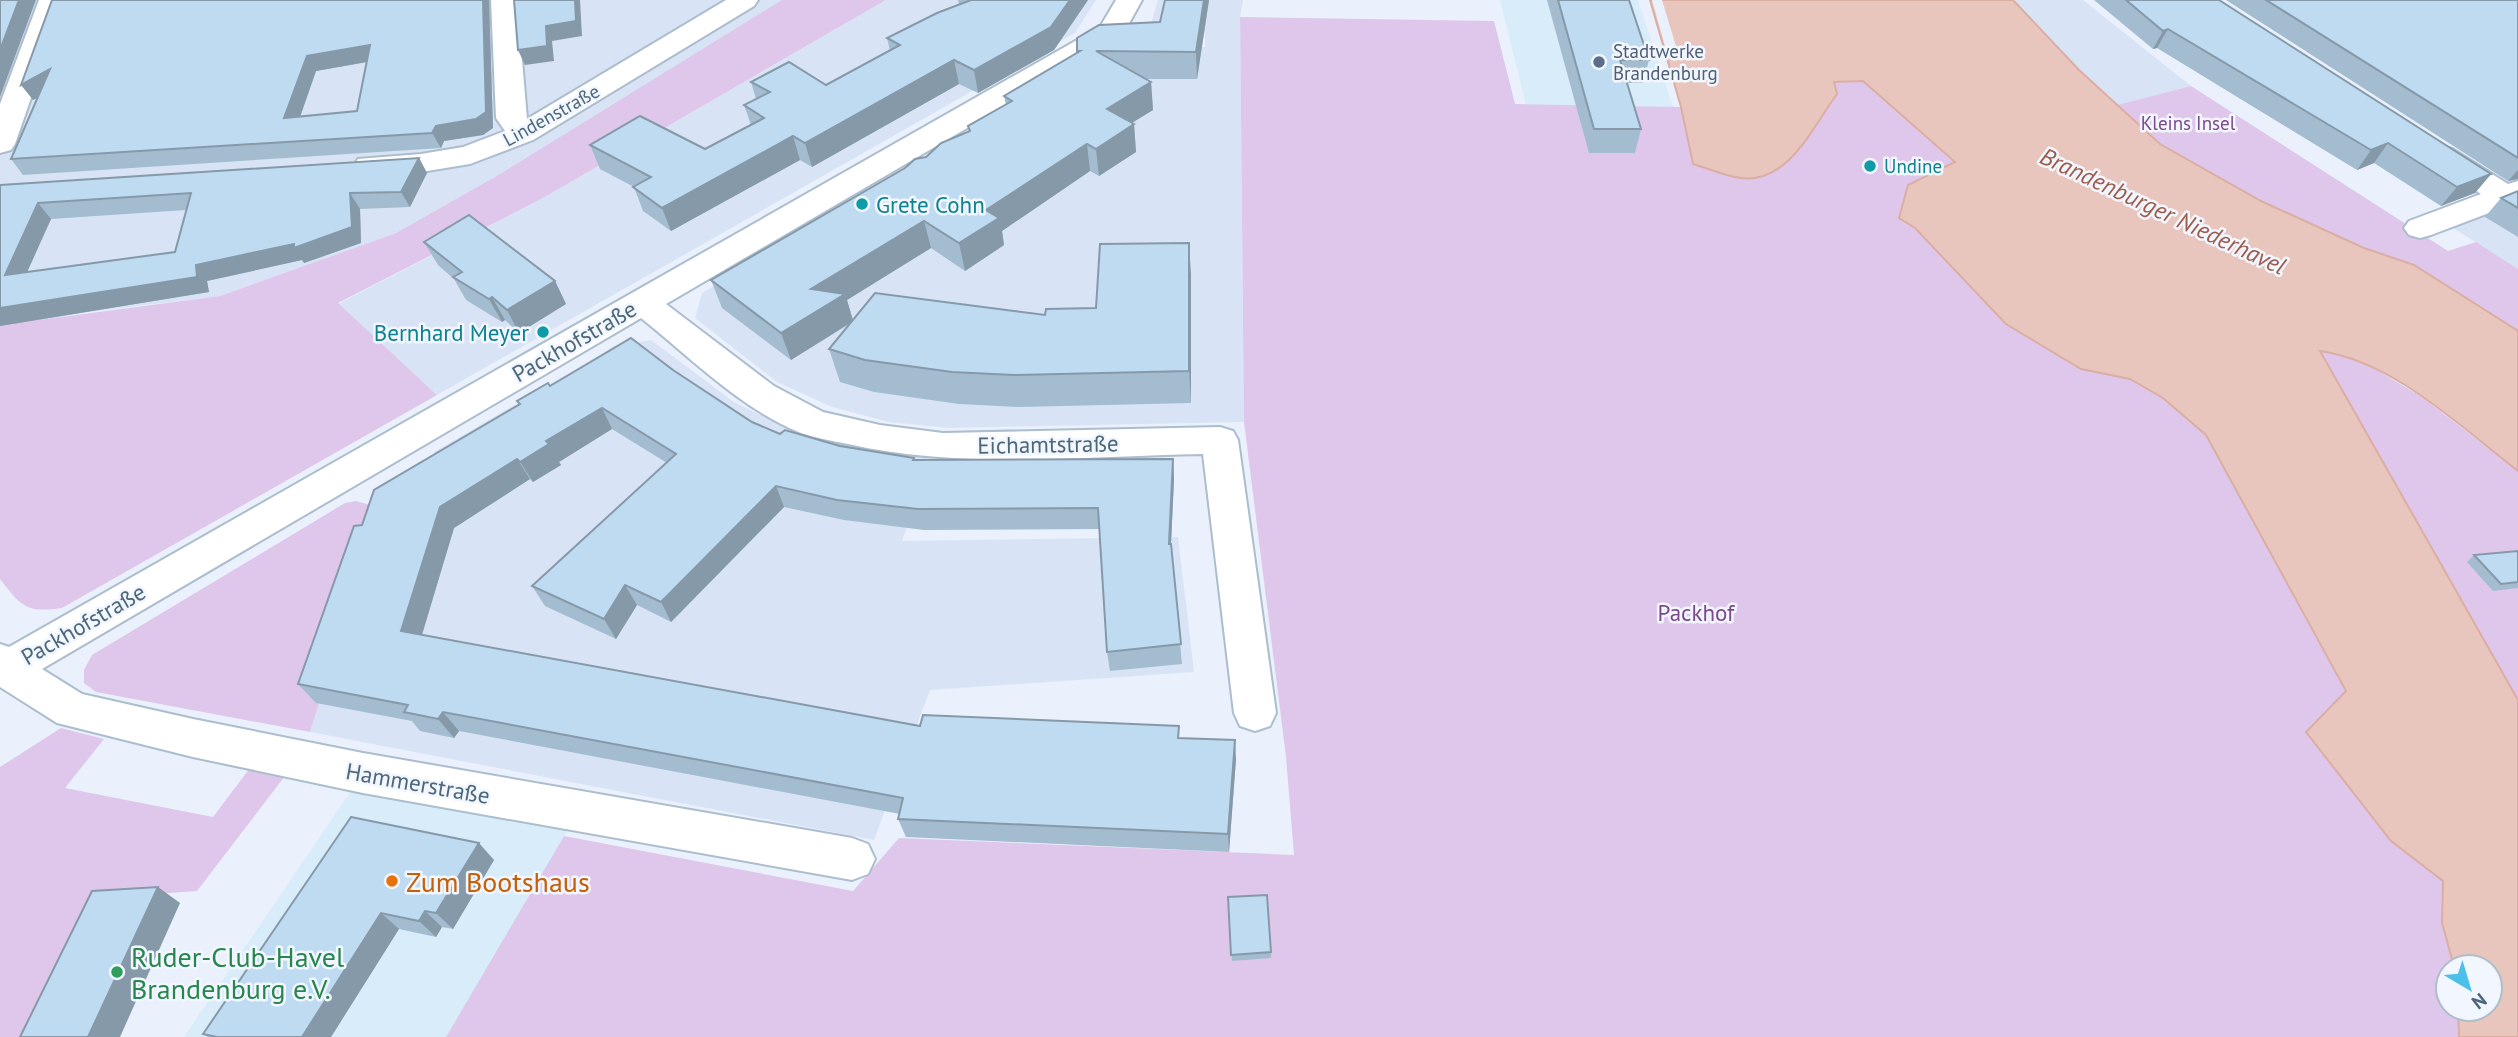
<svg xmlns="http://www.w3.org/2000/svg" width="2518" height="1037" viewBox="0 0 2518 1037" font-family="'PT Sans',sans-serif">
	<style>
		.residential { fill: #d8e4f5 }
		.commercial { fill: #d8edf9 }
		.green { fill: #dfc7ec }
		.water { fill: #e9c6bd; stroke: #dbaea3; stroke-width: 2 }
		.pier { fill: #eaf1fd }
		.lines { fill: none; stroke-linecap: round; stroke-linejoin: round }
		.minor-casing { stroke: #acbdce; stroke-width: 4 }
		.minor { fill: #fff; fill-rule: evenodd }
		.wall { fill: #a4bcd0; fill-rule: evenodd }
		.shaded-wall { fill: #8699a9 }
		.building { fill: #bfdbf2; stroke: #8699a9; stroke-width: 2; fill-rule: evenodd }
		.service-dot { fill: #5c6f8a; stroke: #f2f6ff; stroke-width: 2.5 }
		.culture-dot { fill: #0f9aa8; stroke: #f2f6ff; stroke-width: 2.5 }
		.food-dot { fill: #e8710a; stroke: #f2f6ff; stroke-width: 2.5 }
		.leisure-dot { fill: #2e9e5b; stroke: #f2f6ff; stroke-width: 2.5 }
		.labels { text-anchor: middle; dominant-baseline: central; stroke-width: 5; stroke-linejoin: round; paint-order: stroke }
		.far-service-label { font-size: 19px; fill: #4e5e75; stroke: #f2f6ff; text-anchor: start }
		.far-street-label { font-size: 19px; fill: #4c677a; stroke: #f2f6ff }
		.far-park-label { font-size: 19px; fill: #7c488d; stroke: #f2f6ff }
		.far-culture-label { font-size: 19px; fill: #0d838f; stroke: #f2f6ff; text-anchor: start }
		.culture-label { font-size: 23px; fill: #0d838f; stroke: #f2f6ff; text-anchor: start }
		.street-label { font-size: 23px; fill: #4c677a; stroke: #f2f6ff }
		.park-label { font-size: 23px; fill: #7c488d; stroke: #f2f6ff }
		.water-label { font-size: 24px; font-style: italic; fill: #9d5b4a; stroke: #f2f6ff }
		.near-food-label { font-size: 28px; fill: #c56008; stroke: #f2f6ff; text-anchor: start }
		.near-leisure-label { font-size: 28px; fill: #27864d; stroke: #f2f6ff; text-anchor: start }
	</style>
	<rect width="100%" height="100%" fill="#eaf1fd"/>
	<g class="residential">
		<polygon points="0,0 783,0 500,174 396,233 220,296 89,312 0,327"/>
		<polygon points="886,0 1096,0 1075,33 437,395 338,304 543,198"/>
		<polygon points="1158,0 1243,0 1240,18 1244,422 948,428 889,422 832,407 777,382 695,318 702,293 1123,46 1205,47 1205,34 1150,26"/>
		<polygon points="2013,0 2083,0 2191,86 2117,105 2079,70"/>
		<polygon points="2518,196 2518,269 2450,226"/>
		<polygon points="651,340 734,402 807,438 932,459 902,541 1178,537 1194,672 930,690 874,840 310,732 381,508 448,467 434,452 615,346"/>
	</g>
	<g class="commercial">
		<polygon points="1500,0 1638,0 1673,107 1526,105"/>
		<polygon points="363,773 582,812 564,836 446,1037 184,1037"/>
	</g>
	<g class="green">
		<path d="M782 0H886L543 198 338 303 437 395 62 608C26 613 22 607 0 579V325L220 296 396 233 500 174Z"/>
		<path d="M1240 17 1494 21 1515 104 1681 107 1693 164C1707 168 1721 174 1735 177 1786 189 1812 128 1837 94L1834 82 1863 81 1955 163 1908 185 1899 218 1915 228 2006 324 2081 369 2130 379 2163 398 2206 435 2346 692 2306 732 2391 841 2444 881 2442 923 2454 967H2448V1009H2458L2459 1037H446L564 836 853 891 899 838 1294 855 1286 757 1244 422Z"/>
		<polygon points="2191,86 2448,251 2476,242 2518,269 2518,331 2414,265 2364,248 2261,201 2160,144 2117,105"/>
		<polygon points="2320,350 2365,363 2422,397 2518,471 2518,700"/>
		<polygon points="356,501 381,508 310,732 96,692 84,683 84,670 92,655 345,503"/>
		<polygon points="61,728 104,739 65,788 213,817 250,768 285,776 197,891 113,897 53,1037 0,1037 0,767"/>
	</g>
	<path class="water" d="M1650 0H2013L2079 70 2160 144 2261 201 2364 248 2414 265 2518 331V471C2461 427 2393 361 2320 351L2518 700V1037H2459L2458 1009H2490V967H2454L2442 923 2443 881 2391 841 2306 732 2346 691 2206 435 2163 398 2130 379 2081 369 2006 324 1915 228 1899 218 1908 185 1955 162 1863 81 1834 82 1837 94C1812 128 1786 189 1735 177 1721 174 1707 168 1693 164L1681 107Z"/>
	<polygon class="pier" points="1652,0 1662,0 1678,53 1667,53"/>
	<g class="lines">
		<defs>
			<g id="minor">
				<polygon points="39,0 65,0 15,144 11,150 0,153 0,104"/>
				<polygon points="491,0 517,0 527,119 726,0 758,0 754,6 533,140 470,164 421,172 369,174 358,171 354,165 358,159 421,154 463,147 505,131 496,118"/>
				<path d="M1116 0H1142L1121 38 666 304 774 386 823 412 880 425 943 433 1220 427 1233 431 1238 440 1276 713 1270 726 1255 731 1240 726 1234 713 1203 454C1086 456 962 470 848 444 832 441 816 438 801 433 741 409 691 358 641 318L42 669 82 694 193 719 363 753 852 838 868 844 875 859 868 874 852 880 363 793 193 757 57 723 0 687V644L9 647 1100 27Z"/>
				<polygon points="2441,146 2452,149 2508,184 2518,181 2518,202 2431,235 2420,238 2409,235 2404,228 2409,221 2481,194 2430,161 2426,155 2430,149"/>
			</g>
		</defs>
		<use href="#minor" class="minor-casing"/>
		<use href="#minor" class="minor"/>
	</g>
	<g class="wall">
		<path d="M52 0H489L493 128 483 135 444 141 441 148 23 175 11 159 37 98 33 100ZM367 62 357 111 300 117 316 71Z"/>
		<polygon points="958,0 1088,0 1054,50 978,93 959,84 812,167 800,160 671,231 643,211 634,187 600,169 590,145 705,149 751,125 744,105 756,99 751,82 826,85 890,51 887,38 959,4"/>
		<polygon points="1165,0 1209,0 1197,79 1144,79 1151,82 1153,110 1131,123 1134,124 1136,152 1099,176 1090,171 1002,231 1004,245 965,271 931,248 847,300 853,320 1045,315 1096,308 1191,275 1191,403 1020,407 959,404 874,392 840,382 829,349 851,323 791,360 722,308 711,280 969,132 968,126 1006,105 1004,96 1078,53 1077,38 1160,22"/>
		<polygon points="1547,0 1629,0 1649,60 1643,83 1627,83 1641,129 1635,153 1589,153"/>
		<polygon points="2094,0 2219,0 2491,174 2475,193 2441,206 2374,163 2357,170 2157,48 2153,49"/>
		<polygon points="2226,0 2518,0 2518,179 2508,181"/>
		<path d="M419 158 427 173 410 207 360 209 361 243 304 263 302 260 207 281 209 292 0 326V185ZM186 210 175 252 27 272 51 219Z"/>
		<polygon points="2518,191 2518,237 2485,217 2501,198"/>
		<polygon points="424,242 555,281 566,304 519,333 505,320 502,322 466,300 454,279 438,265"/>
		<polygon points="673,370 752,422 780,434 914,458 914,460 1173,459 1174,479 1171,545 1182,664 1110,671 1107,652 1100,529 924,530 844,520 784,507 671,622 637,605 616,639 545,606 532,586 667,463 612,429 559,462 561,465 533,482 530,479 454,528 422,635 920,726 1180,738 1236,759 1229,852 906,837 898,819 900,814 459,731 454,738 420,731 412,721 316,703 298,684 362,525 519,404 517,401 550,386"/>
		<polygon points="2518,551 2518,588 2493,591 2467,562 2474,555"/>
		<polygon points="351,817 494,860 453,929 442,927 436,937 399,929 331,1037 208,1037 203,1034"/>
		<polygon points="1228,897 1271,952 1271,958 1232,961"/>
	</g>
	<g class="shaded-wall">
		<polygon points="19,0 36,0 0,97 0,50"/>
		<polygon points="483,0 489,0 493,128 483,135 444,141 441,148 432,133 436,126"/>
		<polygon points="575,0 580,0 582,36 552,41 554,61 525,65 518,50"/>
		<polygon points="1070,0 1088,0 1054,50 978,93 974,70"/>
		<polygon points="1204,0 1209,0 1197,79 1196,52"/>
		<polygon points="2168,29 2157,48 2153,49 2163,31"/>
		<polygon points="370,45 378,60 316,71 294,134 284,118 307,56"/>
		<polygon points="954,60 959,84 812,167 805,143"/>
		<polygon points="50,69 61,84 33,100 21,85"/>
		<polygon points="1151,82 1153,110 1109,137 1107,109"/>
		<polygon points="1134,124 1136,152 1099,176 1096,149"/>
		<polygon points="793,136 800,160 671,231 662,208"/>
		<polygon points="2388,143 2374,163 2357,170 2371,150"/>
		<polygon points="1087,144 1090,171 1002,231 1004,245 965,271 959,243 986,210"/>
		<polygon points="419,158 427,173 410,207 401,192"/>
		<polygon points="2518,170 2518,179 2508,181"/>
		<polygon points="2491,174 2475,193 2441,206 2457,187"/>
		<polygon points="350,193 360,209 361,243 304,263 302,260 207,281 209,292 0,326 0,308 196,265"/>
		<polygon points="38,203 51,219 19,290 5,275"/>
		<polygon points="924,221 931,248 847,300 853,321 791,360 781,333 811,289"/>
		<polygon points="1189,243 1191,275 1191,403 1189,371"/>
		<polygon points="555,281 566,304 519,333 507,310"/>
		<polygon points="492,297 505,320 502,322 489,299"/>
		<polygon points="602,408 612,429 559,462 561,465 533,482 520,462 546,441"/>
		<polygon points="517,459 530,479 454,528 417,651 401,631 440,507"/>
		<polygon points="1173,459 1174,479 1170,564 1169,544"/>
		<polygon points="776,486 784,507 671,622 661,602"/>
		<polygon points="625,585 637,605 616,639 604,619"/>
		<polygon points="443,712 459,731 454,738 438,719"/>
		<polygon points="1235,740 1236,759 1229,852 1228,834"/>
		<polygon points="479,843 494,860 453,929 436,913"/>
		<polygon points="158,887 180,903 120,1037 88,1037"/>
		<polygon points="425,911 442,927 436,937 419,921"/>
		<polygon points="381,913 399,929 331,1037 302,1037"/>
	</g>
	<g class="building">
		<polygon points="0,0 19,0 0,50"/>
		<path d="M52 0H483L486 112 476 119 436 126 432 133 11 159 50 69 21 85ZM370 45 357 111 284 118 307 56Z"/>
		<polygon points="514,0 575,0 576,21 546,26 547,46 518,50"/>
		<polygon points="971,0 1070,0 1051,27 974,70 954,60 805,143 793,136 662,208 633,187 651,177 590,145 640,116 705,149 764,118 744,105 770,92 751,82 789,62 826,85 900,45 887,38 937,13"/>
		<polygon points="1165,0 1204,0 1196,52 1096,51 1151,82 1107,109 1134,124 1096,149 1087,144 986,210 999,218 959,243 924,221 811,289 845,294 781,333 711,280 905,168 915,159 926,157 941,143 970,131 968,126 1012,101 1004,96 1080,51 1077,51 1077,38 1099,25 1160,22"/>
		<polygon points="1558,0 1629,0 1649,60 1620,60 1641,129 1594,129"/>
		<polygon points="2126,0 2219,0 2491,174 2457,187 2388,143 2371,150 2168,29 2163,31"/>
		<polygon points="2266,0 2518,0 2518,158"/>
		<path d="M419 158 401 192 350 193 352 227 294 248V244L196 265 197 277 0 308V185ZM191 193 175 252 5 275 38 203Z"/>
		<polygon points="2518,191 2518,208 2501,198"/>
		<polygon points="469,215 555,281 507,310 492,297 489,299 453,277 462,272 424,242"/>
		<polygon points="1189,243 1189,371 1014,375 952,372 865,360 829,349 875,293 1045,315 1046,309 1096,308 1100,244"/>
		<polygon points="631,338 673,370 752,422 780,434 785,430 840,446 914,458 913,460 1173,459 1169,544 1171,544 1181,644 1107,652 1098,508 918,509 837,500 776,486 661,602 625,585 604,619 532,586 676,454 602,408 546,441 549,444 520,462 517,459 440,507 401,631 920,726 923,715 1179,726 1178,738 1235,740 1228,834 898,819 903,798 443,712 438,719 404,712 408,705 298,684 354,526 362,525 374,490 520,404 517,401 548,383 550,386"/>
		<polygon points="2518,551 2518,582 2501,584 2474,555"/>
		<polygon points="351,817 479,843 436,913 425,911 419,921 381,913 302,1037 217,1037 203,1034"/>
		<polygon points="158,887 88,1037 20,1037 92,891"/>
		<polygon points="1267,895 1271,952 1231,955 1228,897"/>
	</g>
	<circle class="service-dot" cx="1599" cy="62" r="7"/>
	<g class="culture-dot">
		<circle cx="1870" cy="166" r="7"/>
		<circle cx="862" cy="204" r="7"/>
		<circle cx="543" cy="332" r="7"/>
	</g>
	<circle class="food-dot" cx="392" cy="881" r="7"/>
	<circle class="leisure-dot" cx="117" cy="972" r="7"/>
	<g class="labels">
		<g class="far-service-label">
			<text x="1613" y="51">Stadtwerke<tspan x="1613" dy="22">Brandenburg</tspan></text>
		</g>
		<g class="far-street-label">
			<text transform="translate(551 115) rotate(-29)">Lindenstraße</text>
		</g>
		<g class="far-park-label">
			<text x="2188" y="123">Kleins Insel</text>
		</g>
		<g class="far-culture-label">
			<text x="1884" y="166">Undine</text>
		</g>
		<g class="culture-label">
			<text x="876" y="204">Grete Cohn</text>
			<text x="529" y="332" text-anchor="end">Bernhard Meyer</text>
		</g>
		<g class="street-label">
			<text transform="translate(574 341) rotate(-30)">Packhofstraße</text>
			<text transform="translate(1048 444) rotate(-1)">Eichamtstraße</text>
			<text transform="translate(83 624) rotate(-30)">Packhofstraße</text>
			<text transform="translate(418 783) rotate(10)">Hammerstraße</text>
		</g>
		<g class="park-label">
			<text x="1696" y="612">Packhof</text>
		</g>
		<g class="water-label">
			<text transform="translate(2163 211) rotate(25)">Brandenburger Niederhavel</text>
		</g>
		<g class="near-food-label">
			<text x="406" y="881">Zum Bootshaus</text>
		</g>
		<g class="near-leisure-label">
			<text x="131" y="956">Ruder-Club-Havel<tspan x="131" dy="32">Brandenburg e.V.</tspan></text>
		</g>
	</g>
	<g transform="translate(2469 988) rotate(142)"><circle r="33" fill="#f2f6ff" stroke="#b0bdca" stroke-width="2"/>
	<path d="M0-5L12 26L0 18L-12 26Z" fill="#4dc0ea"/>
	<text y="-10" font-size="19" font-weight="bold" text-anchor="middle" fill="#4c677a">N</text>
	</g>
</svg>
